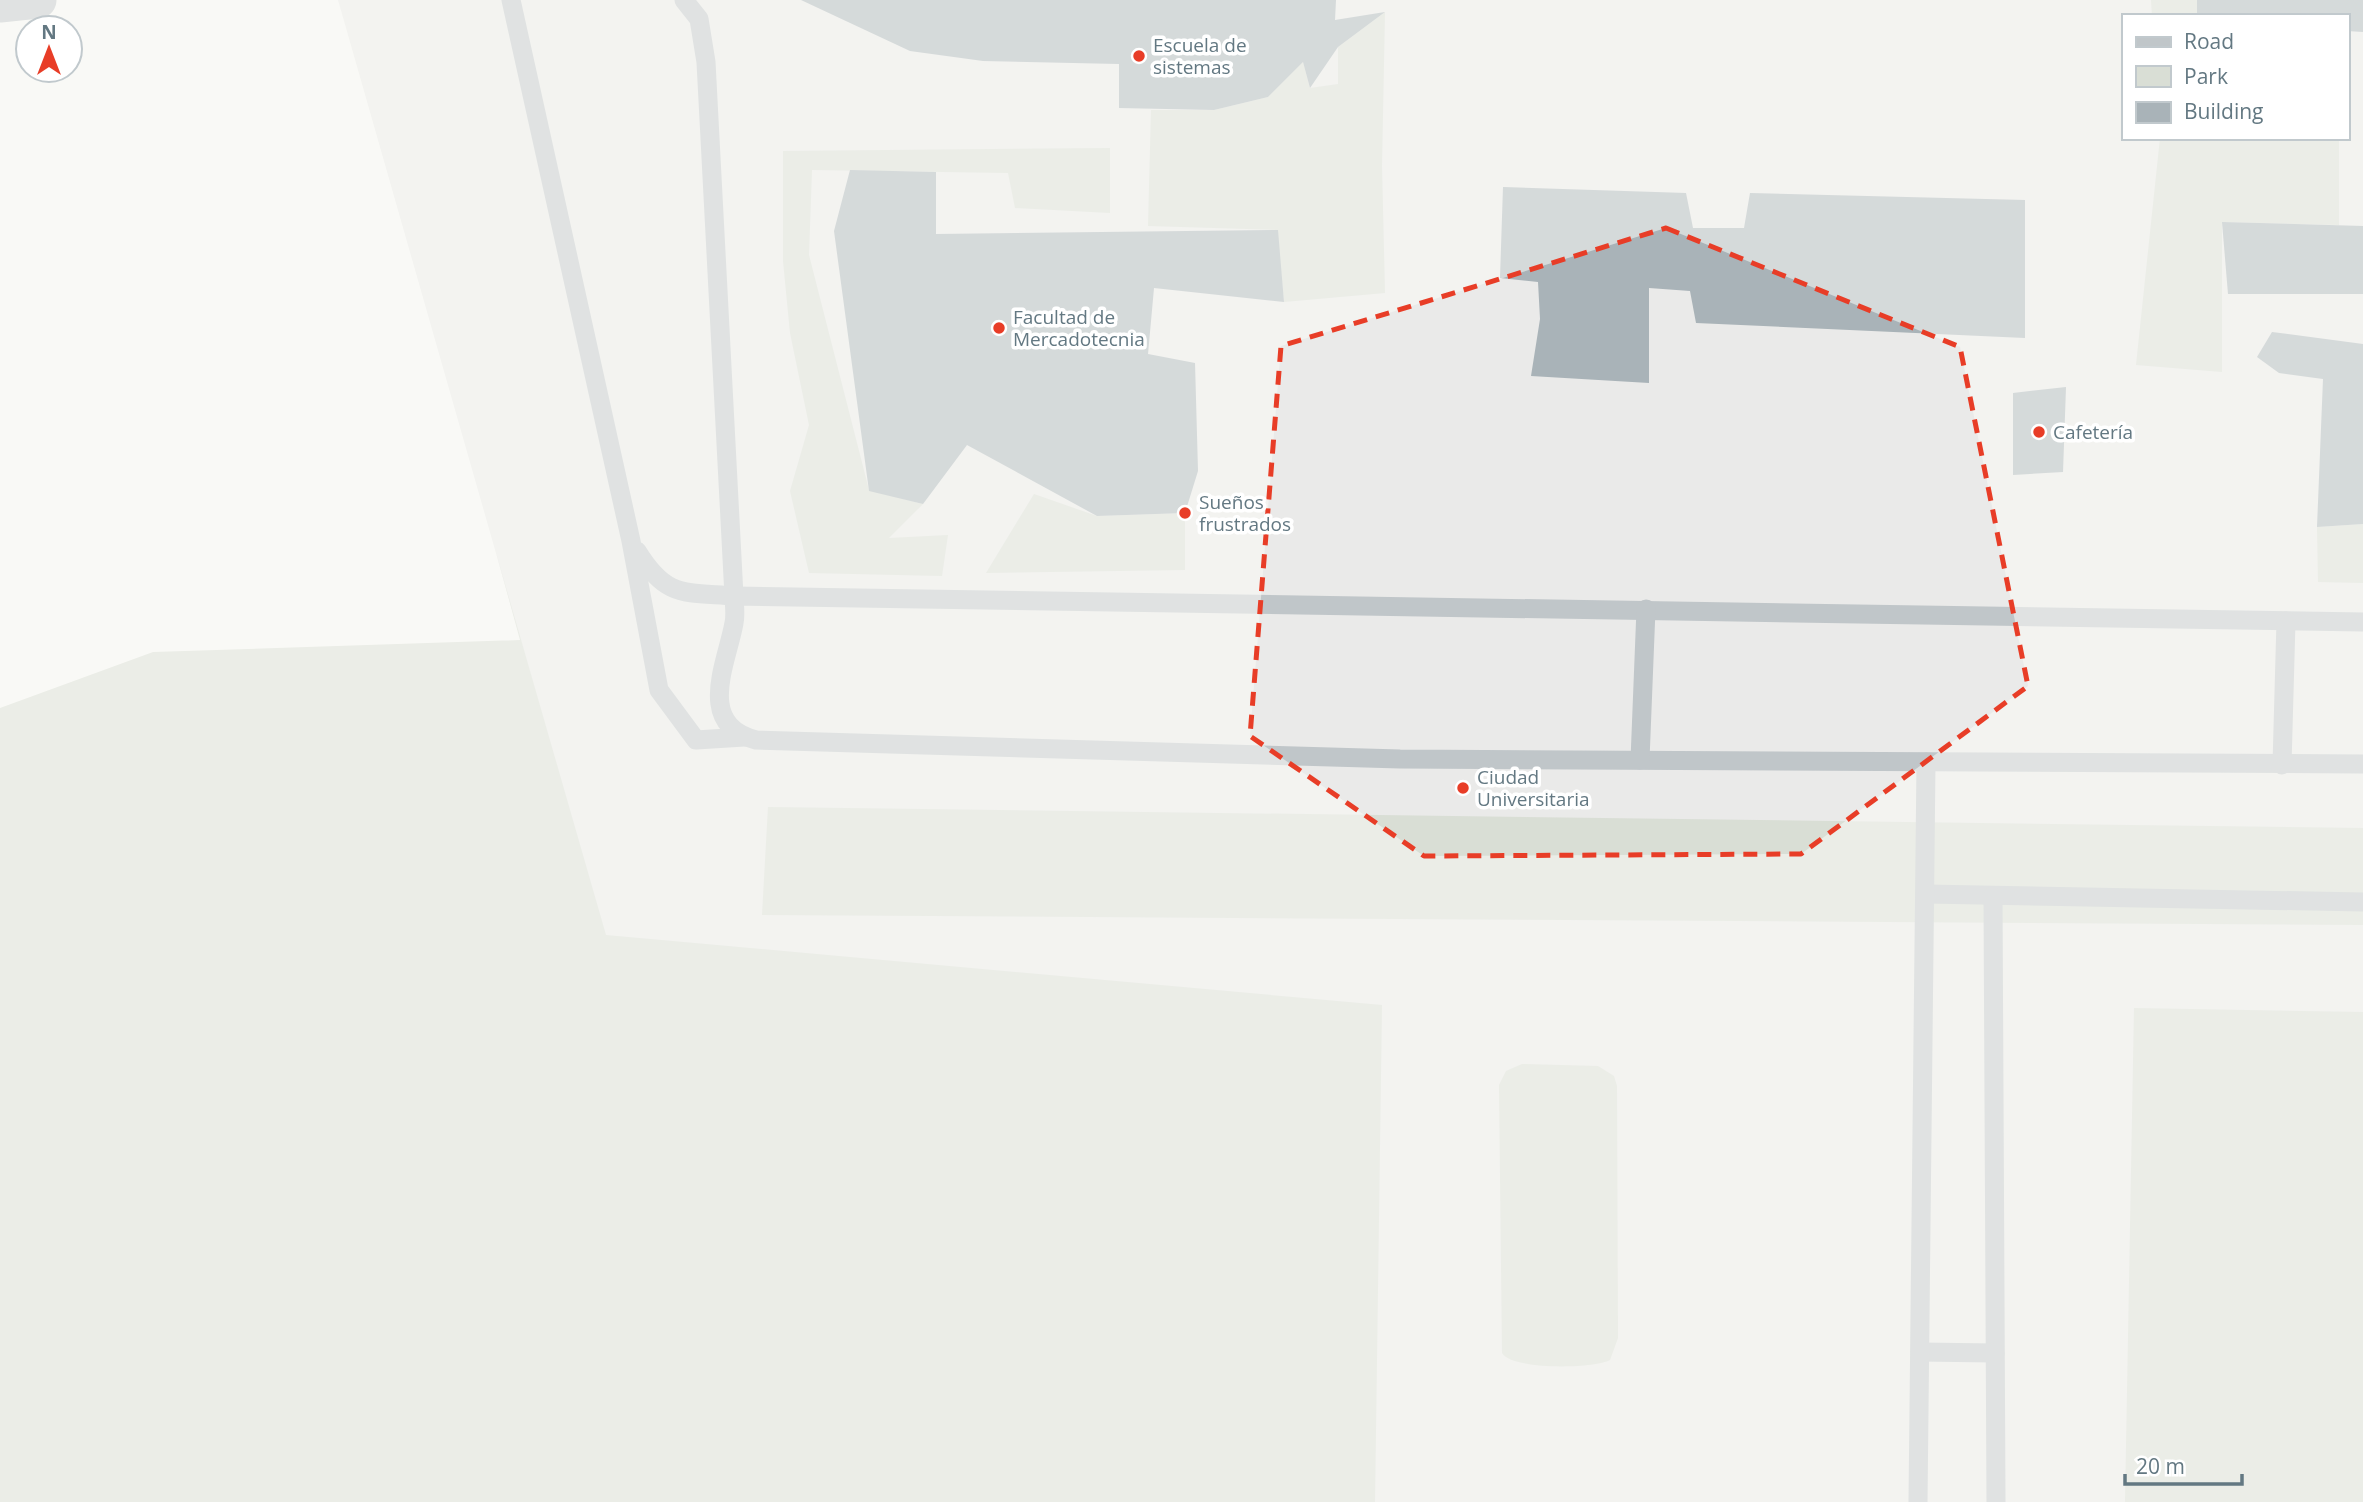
<svg xmlns="http://www.w3.org/2000/svg" width="2363" height="1502" viewBox="0 0 2363 1502" font-family="'Open Sans',sans-serif">
	<style>
		.built { fill: #eaeae9; fill-rule: evenodd }
		.green { fill: #d9ded5 }
		.building { fill: #a9b3b8 }
		.lines { fill: none; stroke-linecap: round; stroke-linejoin: round }
		.service { stroke: #c0c6c9; stroke-width: 19 }
		.minor { stroke: #c0c6c9; stroke-width: 37 }
		.marked { fill: none; stroke: #e83d27; stroke-width: 5; stroke-dasharray: 14 9; stroke-linejoin: round }
		.poi-dot { fill: #e83d27; stroke: #fff; stroke-width: 2.5 }
		.labels { text-anchor: middle; dominant-baseline: central; stroke-width: 7; stroke-linejoin: round; paint-order: stroke }
		.poi-label { font-size: 19px; fill: #637882; stroke: #fff; text-anchor: start }
	</style>
	<rect width="100%" height="100%" fill="#f9f9f6"/>
	<path class="built" d="M338 0H2363V1502H767ZM2123 16H2347V138H2123Z"/>
	<g class="green">
		<polygon points="2151,0 2197,0 2197,16 2152,16"/>
		<polygon points="1385,12 1382,166 1385,293 1284,302 1277,230 1148,226 1151,110 1214,110 1268,97 1303,62 1310,88 1338,84 1338,47"/>
		<polygon points="2160,138 2339,138 2339,225 2222,222 2222,372 2136,365"/>
		<polygon points="1110,148 1110,213 1015,208 1008,173 812,170 809,255 869,490 923,504 889,538 948,535 942,576 809,573 790,491 809,425 790,333 783,261 783,151"/>
		<polygon points="1034,494 1097,516 1185,513 1185,570 986,573"/>
		<polygon points="2363,524 2363,583 2318,582 2317,527"/>
		<polygon points="495,549 606,935 1382,1005 1375,1502 0,1502 0,708 153,652 520,640"/>
		<polygon points="768,807 2363,828 2363,925 762,915"/>
		<polygon points="2134,1008 2363,1012 2363,1502 2125,1502"/>
		<path d="M1522 1064 1598 1066 1614 1076 1617 1086 1618 1338 1610 1360C1593 1369 1512 1370 1502 1353L1499 1085 1506 1071Z"/>
	</g>
	<g class="building">
		<polygon points="801,0 1336,0 1335,20 1385,12 1338,47 1310,88 1303,62 1268,97 1214,110 1119,108 1119,64 983,61 910,51"/>
		<polygon points="2197,0 2363,0 2363,32 2347,31 2347,16 2197,16"/>
		<polygon points="850,170 936,172 936,234 1278,230 1284,302 1154,288 1148,354 1195,363 1198,471 1185,513 1097,516 967,445 923,504 869,491 834,231"/>
		<polygon points="1503,187 1686,193 1693,228 1744,228 1750,193 2025,200 2025,338 1696,323 1690,291 1649,288 1649,383 1531,376 1540,319 1538,282 1500,278"/>
		<polygon points="2222,222 2363,226 2363,294 2228,294"/>
		<polygon points="2272,332 2363,344 2363,524 2317,527 2323,379 2279,373 2257,357"/>
		<polygon points="2066,387 2063,472 2013,475 2013,393"/>
	</g>
	<g class="lines">
		<g class="service">
			<polyline points="511,0 631,541 659,690 696,740 744,737"/>
			<path d="M637 551C666 598 683 592 734 596L706 62 699 19 684 0"/>
			<path d="M2363 622 734 596C734 604 736 614 734 623 727 663 695 724 756 740L1400 759 2363 764"/>
			<polyline points="1640,760 1646,609"/>
			<polyline points="2282,765 2286,621"/>
			<polyline points="1926,894 2363,902"/>
			<polyline points="1993,896 1996,1502"/>
			<polyline points="1920,1352 1995,1353"/>
			<polyline points="1918,1502 1926,762"/>
		</g>
		<polyline class="minor" points="0,4 38,0"/>
	</g>
	<path d="M0 0H2363V1502H0ZM1666 228 1960 347 2028 686 1801 854 1424 856 1250 736 1281 346Z" fill="#f9f9f6" fill-opacity=".55" fill-rule="evenodd"/>
	<path class="marked" d="M1666 228 1960 347 2028 686 1801 854 1424 856 1250 736 1281 346Z"/>
	<g class="poi-dot">
		<circle cx="1139" cy="56" r="7"/>
		<circle cx="999" cy="328" r="7"/>
		<circle cx="2039" cy="432" r="7"/>
		<circle cx="1185" cy="513" r="7"/>
		<circle cx="1463" cy="788" r="7"/>
	</g>
	<g class="labels">
		<g class="poi-label">
			<text x="1153" y="45">Escuela de<tspan x="1153" dy="22">sistemas</tspan></text>
			<text x="1013" y="317">Facultad de<tspan x="1013" dy="22">Mercadotecnia</tspan></text>
			<text x="2053" y="432">Cafetería</text>
			<text x="1199" y="502">Sueños<tspan x="1199" dy="22">frustrados</tspan></text>
			<text x="1477" y="777">Ciudad<tspan x="1477" dy="22">Universitaria</tspan></text>
		</g>
	</g>
	<rect x="2122" y="14" width="228" height="126" fill="#ffffff" stroke="#c1c9cd" stroke-width="2"/>
	<rect x="2136" y="37" width="35" height="10" fill="#c0c6c9" stroke="#c1c9cd" stroke-width="2"/>
	<text x="2184" y="49" font-size="21" fill="#637882">Road</text>
	<rect x="2136" y="66" width="35" height="21" fill="#d9ded5" stroke="#c1c9cd" stroke-width="2"/>
	<text x="2184" y="84" font-size="21" fill="#637882">Park</text>
	<rect x="2136" y="102" width="35" height="21" fill="#a9b3b8" stroke="#c1c9cd" stroke-width="2"/>
	<text x="2184" y="119" font-size="21" fill="#637882">Building</text>
	<g transform="translate(49 49)"><circle r="33" fill="#ffffff" stroke="#c1c9cd" stroke-width="2"/>
	<path d="M0-5L12 26L0 18L-12 26Z" fill="#e83d27"/>
	<text y="-10" font-size="19" font-weight="bold" text-anchor="middle" fill="#637882">N</text>
	</g>
	<path d="M2125 1474v10h117v-10" fill="none" stroke="#637882" stroke-width="3.5"/>
	<text x="2136" y="1474" font-size="21" fill="#637882" stroke="#ffffff" stroke-width="5" paint-order="stroke">20 m</text>
</svg>
